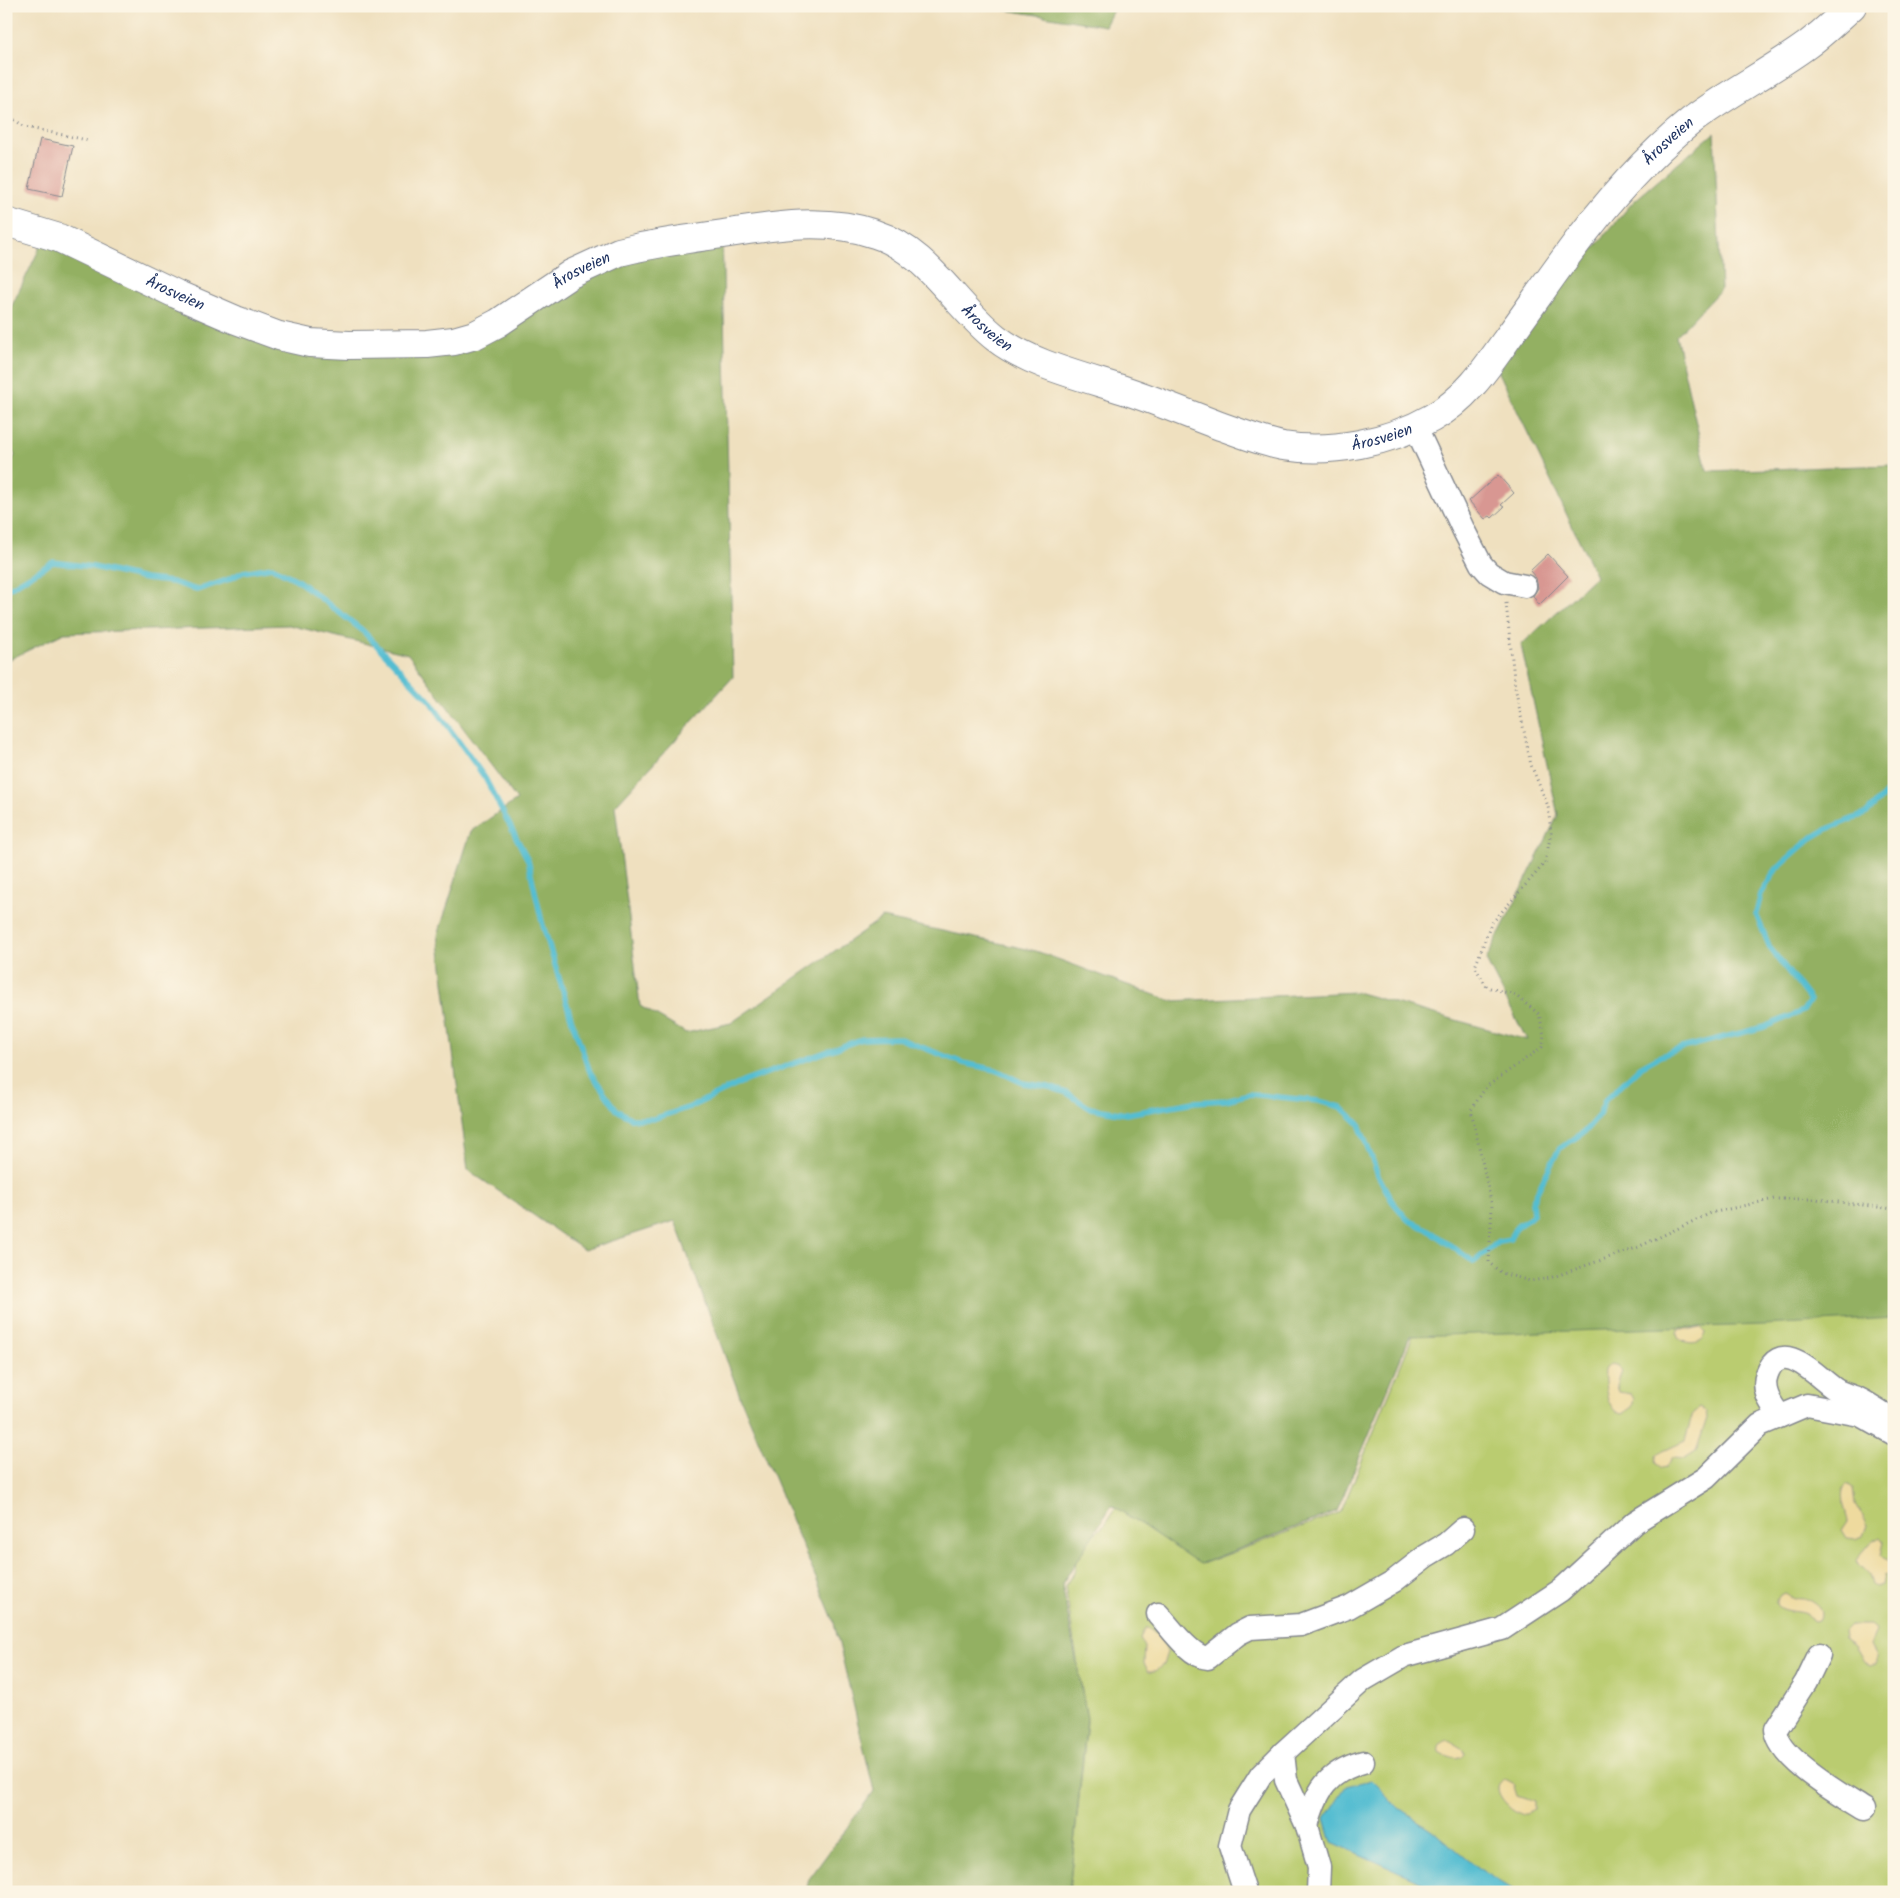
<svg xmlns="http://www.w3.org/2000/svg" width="1900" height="1898" viewBox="0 0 1900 1898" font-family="Kalam,sans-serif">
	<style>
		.green { fill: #bacc6f; stroke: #6a7e66 }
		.forest { fill: #93b062; stroke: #577060 }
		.sand { fill: #eeda9e; stroke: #84847e }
		.water { fill: #54bdd1; stroke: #387698 }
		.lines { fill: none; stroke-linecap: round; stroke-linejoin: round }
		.stream { stroke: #54bdd1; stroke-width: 5.5 }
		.building { fill: #d89792 }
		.minor-casing { stroke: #85888e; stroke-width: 25 }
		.major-casing { stroke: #85888e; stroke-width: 30 }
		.path { stroke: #85888e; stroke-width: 3; stroke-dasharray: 1 4; stroke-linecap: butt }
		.minor { stroke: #fff; stroke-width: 22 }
		.major { stroke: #fff; stroke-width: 28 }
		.labels { text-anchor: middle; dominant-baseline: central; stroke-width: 4; stroke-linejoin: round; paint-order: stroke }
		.street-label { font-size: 16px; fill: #1b2f5e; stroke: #fcf5e5 }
	</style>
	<rect width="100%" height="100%" fill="#fcf5e5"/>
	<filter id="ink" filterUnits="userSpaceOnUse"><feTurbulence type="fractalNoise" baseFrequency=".02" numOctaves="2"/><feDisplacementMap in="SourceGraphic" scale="10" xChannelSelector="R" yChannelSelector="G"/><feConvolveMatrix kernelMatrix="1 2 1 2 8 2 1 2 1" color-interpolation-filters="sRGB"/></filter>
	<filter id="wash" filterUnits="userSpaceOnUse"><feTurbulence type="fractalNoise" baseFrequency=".0096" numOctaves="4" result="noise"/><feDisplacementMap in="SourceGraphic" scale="20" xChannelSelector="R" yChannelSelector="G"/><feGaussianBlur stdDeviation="1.12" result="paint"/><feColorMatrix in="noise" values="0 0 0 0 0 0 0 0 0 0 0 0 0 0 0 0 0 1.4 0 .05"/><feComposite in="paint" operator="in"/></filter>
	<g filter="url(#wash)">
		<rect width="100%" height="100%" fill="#efe0bf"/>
		<polygon class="green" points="1894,1315 1894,1892 1069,1892 1087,1722 1065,1586 1075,1570 1076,1559 1088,1539 1104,1526 1116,1508 1202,1564 1341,1512 1413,1335"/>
		<g class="forest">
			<polygon points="982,6 1115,6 1105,26"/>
			<polygon points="1714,133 1721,289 1676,336 1707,471 1894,465 1894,1318 1763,1325 1410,1336 1337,1511 1200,1564 1112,1505 1062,1584 1087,1718 1069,1892 806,1892 809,1879 874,1791 833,1619 741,1399 675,1221 584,1250 468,1170 438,935 471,831 517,800 408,654 289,625 64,633 6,661 6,472 15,455 6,444 6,318 47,233 282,337 446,340 536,295 722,231 733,677 615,806 640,1006 686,1033 731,1023 882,918 1036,951 1171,1001 1356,992 1527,1040 1486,960 1558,815 1521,645 1596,576 1495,364 1633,202"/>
		</g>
		<g class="sand">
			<path d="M1700 1327 1706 1333C1703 1345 1687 1345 1678 1338L1677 1333 1680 1329H1692Z"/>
			<path d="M1612 1364 1618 1366 1622 1371 1617 1386 1619 1392 1631 1394 1634 1399 1632 1407 1622 1414C1606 1412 1604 1382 1605 1370L1609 1365Z"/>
			<polygon points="1699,1408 1706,1412 1707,1418 1696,1452 1685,1459 1672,1458 1666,1467 1661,1468 1656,1464 1655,1461 1657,1454 1685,1441 1693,1413"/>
			<path d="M1847 1484 1853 1488 1855 1505 1867 1525 1863 1536 1856 1539 1847 1538 1842 1530 1848 1521C1846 1508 1837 1496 1847 1484Z"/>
			<polygon points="1880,1537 1884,1542 1881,1555 1892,1563 1893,1567 1890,1573 1884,1575 1882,1585 1876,1587 1872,1585 1869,1575 1859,1565 1857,1560 1873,1541"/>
			<path d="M1784 1593C1787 1594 1788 1596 1791 1597 1794 1599 1799 1597 1803 1598 1812 1601 1826 1609 1819 1620L1815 1621C1811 1619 1809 1616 1805 1614 1799 1610 1767 1613 1780 1595Z"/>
			<polygon points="1850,1626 1870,1626 1876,1631 1870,1645 1876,1656 1876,1664 1870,1666 1862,1661 1854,1646 1844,1639 1843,1633"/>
			<path d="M1145 1628H1147C1157 1633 1163 1642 1167 1652L1163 1665 1155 1671H1149L1144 1664 1145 1647 1140 1638Z"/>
			<path d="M1449 1740 1464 1749 1465 1754C1459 1763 1447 1757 1439 1752 1437 1746 1443 1741 1449 1740Z"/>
			<path d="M1505 1779 1513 1783 1517 1796 1534 1802V1810C1532 1812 1530 1814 1527 1815 1516 1817 1484 1788 1505 1779Z"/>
		</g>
		<polygon class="water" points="1371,1780 1399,1808 1435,1832 1478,1868 1517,1892 1442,1891 1332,1842 1325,1818 1346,1786"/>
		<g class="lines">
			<path class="stream" d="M6 590 53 562 93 567 145 579 172 582 197 590 227 580 243 572 272 567 297 580 362 630 430 701 485 778 528 860 542 922 572 1021 590 1072 617 1110 632 1119H653L690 1107 745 1081 862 1039 898 1038 963 1063 996 1070 1023 1083 1049 1087 1067 1093 1090 1108 1126 1114 1194 1102 1226 1100 1249 1094 1319 1101 1341 1107 1359 1124 1378 1175 1392 1201 1408 1220 1427 1229 1474 1262 1499 1241 1510 1239C1518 1219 1522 1227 1533 1215L1532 1202 1559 1149 1584 1132 1599 1115 1605 1100 1640 1067 1658 1057 1682 1048 1764 1027 1803 1011 1810 1000 1770 948 1756 914 1761 894 1777 868 1810 839 1825 830 1867 813 1894 785"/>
		</g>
		<g id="blocks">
			<g class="building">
				<polygon points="40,139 73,146 62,196 29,189"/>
				<polygon points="1498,475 1514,493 1501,505 1504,507 1492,518 1490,516 1485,519 1469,501"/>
				<polygon points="1548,554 1568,576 1539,605 1533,596 1538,588 1536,578 1530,571"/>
			</g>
		</g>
	</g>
	<g filter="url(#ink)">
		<use href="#blocks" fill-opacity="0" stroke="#85888e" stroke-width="1"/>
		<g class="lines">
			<defs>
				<g id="minor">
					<polyline points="1415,426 1464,531 1481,564 1489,573 1504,582 1525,586"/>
					<path d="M1780 1416C1771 1404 1761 1390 1767 1374 1782 1333 1821 1382 1838 1391 1844 1394 1851 1396 1857 1398 1866 1402 1875 1408 1884 1414"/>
					<path d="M1158 1614C1170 1627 1190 1657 1208 1658L1238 1634 1250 1628 1301 1625 1349 1607 1394 1581 1426 1556 1446 1544 1463 1529"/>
					<path d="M1819 1655 1806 1682 1776 1729C1776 1758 1842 1795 1864 1809"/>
					<polyline points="1283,1753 1286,1780 1307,1826 1319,1867 1318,1892"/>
					<path d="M1307 1826C1316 1791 1327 1772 1363 1762"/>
					<polyline points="1245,1892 1230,1846 1239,1810 1261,1775 1283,1753 1363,1680 1404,1656 1502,1629 1561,1590 1635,1522 1706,1478 1760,1425 1807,1405 1860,1415 1894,1434"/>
				</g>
				<g id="major">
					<path id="s1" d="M6 222 59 238 176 294 236 320 279 336 310 343 349 345 427 344 454 341 475 335 498 323 571 274 619 252 636 248C665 242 694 238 723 234 773 226 826 217 875 234 928 251 954 305 996 338 1029 364 1084 377 1124 390 1157 401 1188 414 1220 426 1241 433 1262 442 1283 446 1331 454 1390 442 1432 418 1465 400 1486 369 1507 339 1526 313 1544 287 1563 261 1600 210 1641 161 1691 121 1728 93 1770 72 1807 45 1823 33 1837 20 1852 6"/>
				</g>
			</defs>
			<use href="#minor" class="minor-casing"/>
			<use href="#major" class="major-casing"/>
			<g class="path">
				<polyline points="6,114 25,127 87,140"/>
				<polyline points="1506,603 1515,687 1531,765 1548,806 1551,833 1545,863 1491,924 1475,967 1487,987 1515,995 1539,1014 1544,1035 1542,1047 1486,1087 1471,1110 1492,1206 1489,1263 1502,1273 1530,1281 1550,1278 1636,1248 1711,1213 1774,1199 1815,1199 1894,1209"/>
			</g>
			<use href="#minor" class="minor"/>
			<use href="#major" class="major"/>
		</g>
	</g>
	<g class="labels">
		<g class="street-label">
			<text stroke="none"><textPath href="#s1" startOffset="1909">Årosveien</textPath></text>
			<text stroke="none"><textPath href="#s1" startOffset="619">Årosveien</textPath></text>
			<text stroke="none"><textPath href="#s1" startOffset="184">Årosveien</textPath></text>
			<text stroke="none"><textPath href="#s1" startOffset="1068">Årosveien</textPath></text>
			<text stroke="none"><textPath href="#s1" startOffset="1489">Årosveien</textPath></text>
		</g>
	</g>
	<rect width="1900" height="1898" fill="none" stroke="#fcf5e5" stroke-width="25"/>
</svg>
